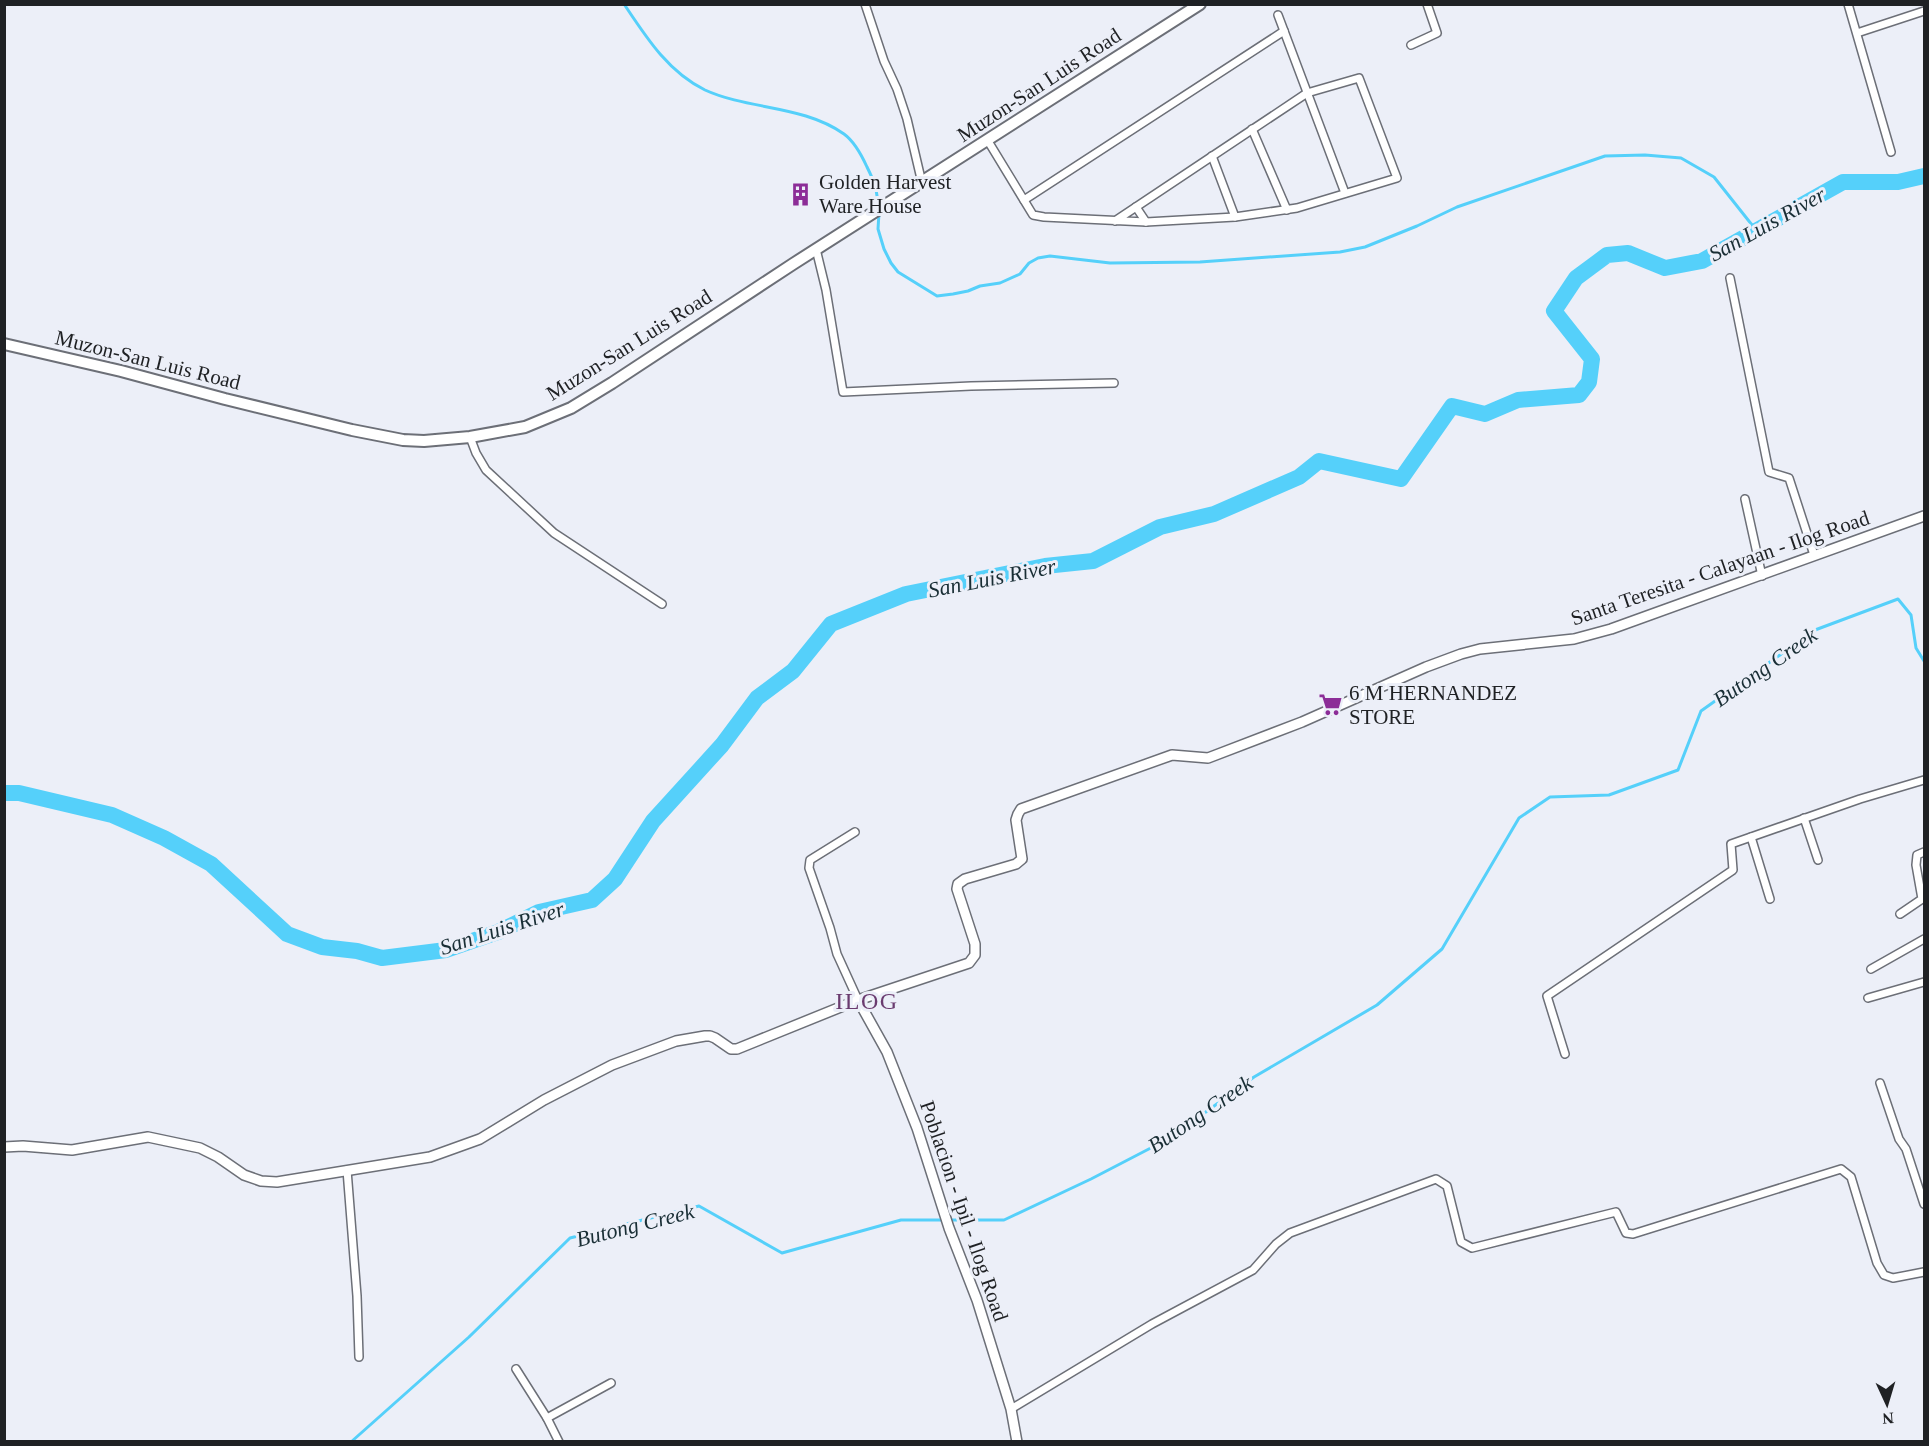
<svg xmlns="http://www.w3.org/2000/svg" width="1929" height="1446" viewBox="0 0 1929 1446" font-family="Georgia,serif">
	<style>
		.lines { fill: none; stroke-linecap: round; stroke-linejoin: round }
		.stream { stroke: #55d0fa; stroke-width: 3 }
		.river { stroke: #55d0fa; stroke-width: 16 }
		.minor-casing { stroke: #6c6f77; stroke-width: 10 }
		.tertiary-casing { stroke: #6c6f77; stroke-width: 12 }
		.secondary-casing { stroke: #6c6f77; stroke-width: 14 }
		.minor { stroke: #fff; stroke-width: 7 }
		.tertiary { stroke: #fff; stroke-width: 9 }
		.secondary { stroke: #fff; stroke-width: 10 }
		.labels { text-anchor: middle; dominant-baseline: central; stroke-width: 6; stroke-linejoin: round; paint-order: stroke }
		.street-label { font-size: 21px; fill: #1f2124; stroke: #eceff8 }
		.poi-label { font-size: 21px; fill: #1f2124; stroke: #eceff8; text-anchor: start }
		.water-label { font-size: 22px; font-style: italic; fill: #192e35; stroke: #eceff8 }
		.quarter-label { font-size: 24px; letter-spacing: 1.5px; fill: #6a3b6f; stroke: #eceff8 }
	</style>
	<rect width="100%" height="100%" fill="#eceff8"/>
	<g class="lines">
		<g class="stream">
			<path d="M624 4C646 37 668 72 705 90 749 110 803 105 844 134 855 142 862 156 867 167 875 183 877 189 878 207"/>
			<polyline points="879,213 878,229 884,249 891,263 898,272 937,296 953,294 968,291 980,286 1000,283 1020,274 1029,263 1038,258 1050,256 1110,263 1200,262 1340,252 1365,247 1417,226 1457,207 1605,156 1645,155 1681,158 1714,177 1756,230"/>
			<polyline points="351,1442 469,1337 570,1238 699,1206 782,1253 901,1220 1004,1220 1091,1179 1170,1138 1254,1077 1377,1005 1442,949 1519,818 1550,797 1609,795 1678,770 1701,711 1815,630 1898,599 1911,615 1916,648 1924,661"/>
		</g>
		<polyline class="river" points="4,793 19,793 112,815 164,838 211,864 287,934 322,947 357,951 382,958 446,950 498,932 539,912 592,900 615,879 653,821 722,745 757,698 793,671 831,624 906,594 1045,566 1093,561 1160,527 1214,514 1299,477 1319,461 1401,479 1452,406 1485,414 1518,400 1579,395 1589,382 1592,359 1554,311 1576,278 1607,255 1628,253 1665,268 1702,261 1843,182 1898,182 1924,176"/>
		<defs>
			<g id="minor">
				<polyline points="865,4 884,61 897,89 907,119 922,183"/>
				<polyline points="1848,4 1891,152"/>
				<polyline points="1278,15 1345,193"/>
				<polyline points="1857,33 1924,11"/>
				<polyline points="1411,45 1437,33 1427,4"/>
				<polyline points="1252,129 1287,210"/>
				<polyline points="988,141 1033,215 1044,217 1146,222 1235,217 1297,208 1397,178 1359,78 1307,93 1115,221"/>
				<polyline points="1212,156 1235,217"/>
				<polyline points="1024,200 1284,31"/>
				<polyline points="1136,207 1146,222"/>
				<polyline points="816,249 826,290 843,392 971,386 1114,383"/>
				<polyline points="1730,278 1769,472 1789,478 1814,555"/>
				<polyline points="470,437 476,453 486,470 554,533 662,604"/>
				<polyline points="1745,499 1762,576"/>
				<polyline points="1804,818 1818,860"/>
				<polyline points="855,832 810,860 809,868 830,928 837,954 858,1000"/>
				<polyline points="1751,837 1770,899"/>
				<polyline points="1900,914 1922,899 1916,865 1917,855 1924,852"/>
				<polyline points="1871,969 1924,939"/>
				<polyline points="1868,998 1924,982"/>
				<polyline points="1565,1054 1547,996 1733,870 1731,844 1860,799 1924,780"/>
				<polyline points="1880,1083 1899,1139 1906,1149 1924,1204"/>
				<polyline points="347,1170 357,1296 359,1357"/>
				<polyline points="516,1369 547,1418"/>
				<polyline points="1011,1409 1152,1324 1253,1270 1276,1244 1290,1233 1436,1179 1447,1186 1461,1242 1472,1248 1616,1212 1626,1233 1633,1234 1841,1169 1851,1177 1877,1263 1884,1275 1893,1278 1924,1272"/>
				<polyline points="559,1442 547,1418 611,1383"/>
			</g>
			<g id="tertiary">
				<polyline points="858,1000 887,1052 917,1128 949,1228 977,1300 1011,1409 1017,1442"/>
				<polyline points="4,1147 23,1146 72,1150 148,1137 200,1148 218,1157 244,1175 261,1181 277,1182 430,1157 480,1139 544,1100 612,1065 676,1041 705,1036 710,1036 715,1038 731,1049 737,1049 858,1000 969,963 975,955 975,944 957,889 958,884 965,879 1016,864 1022,859 1016,820 1018,814 1021,809 1172,755 1208,758 1302,722 1426,667 1461,654 1480,649 1574,639 1611,629 1924,516"/>
			</g>
			<polyline id="secondary" points="4,344 121,371 225,399 352,430 403,440 424,441 470,437 525,427 571,408 612,383 793,264 1200,4"/>
		</defs>
		<use href="#minor" class="minor-casing"/>
		<use href="#tertiary" class="tertiary-casing"/>
		<use href="#secondary" class="secondary-casing"/>
		<use href="#minor" class="minor"/>
		<use href="#tertiary" class="tertiary"/>
		<use href="#secondary" class="secondary"/>
	</g>
	<defs>
		<symbol id="building-bare" viewBox="-9 -9 18 18"><path d="M-4-6H4V6H1V3H-1V6H-4ZM-2.5-4.3h1.7v1.8h-1.7ZM.8-4.3h1.7v1.8H.8ZM-2.5-1h1.7V.8h-1.7ZM.8-1h1.7V.8H.8Z" fill="#8c2d97" stroke="#eceff8" stroke-width="2.5" paint-order="stroke"/></symbol>
		<symbol id="supermarket-bare" viewBox="-9 -9 18 18"><path d="M-6-5.5h2.5l.6 2H6L4.5 2H-2.5L-4.4-4H-6ZM-1.5 3.2a1.3 1.3 0 1 0 .1 0ZM3 3.2a1.3 1.3 0 1 0 .1 0Z" fill="#8c2d97" stroke="#eceff8" stroke-width="2.5" paint-order="stroke"/></symbol>
	</defs>
	<g fill-rule="evenodd">
		<use href="#building-bare" x="784" y="178" width="33" height="33"/>
		<use href="#supermarket-bare" x="1314" y="688" width="33" height="33"/>
	</g>
	<g class="labels">
		<g class="street-label">
			<text transform="translate(1039 85) rotate(-33)">Muzon-San Luis Road</text>
			<text transform="translate(629 345) rotate(-32)">Muzon-San Luis Road</text>
			<text transform="translate(148 360) rotate(14)">Muzon-San Luis Road</text>
			<text transform="translate(1720 568) rotate(-19)">Santa Teresita - Calayaan - Ilog Road</text>
			<text transform="translate(964 1211) rotate(71)">Poblacion - Ipil - Ilog Road</text>
		</g>
		<g class="poi-label">
			<text x="819" y="182">Golden Harvest<tspan x="819" dy="24">Ware House</tspan></text>
			<text x="1349" y="693">6 M HERNANDEZ<tspan x="1349" dy="24">STORE</tspan></text>
		</g>
		<g class="water-label">
			<text transform="translate(1767 224) rotate(-29)">San Luis River</text>
			<text transform="translate(992 578) rotate(-11)">San Luis River</text>
			<text transform="translate(1765 667) rotate(-35)">Butong Creek</text>
			<text transform="translate(502 928) rotate(-18)">San Luis River</text>
			<text transform="translate(1200 1114) rotate(-34)">Butong Creek</text>
			<text transform="translate(635 1225) rotate(-14)">Butong Creek</text>
		</g>
		<g class="quarter-label">
			<text x="867" y="1001">ILOG</text>
		</g>
	</g>
	<rect width="1929" height="1446" fill="none" stroke="#1f2124" stroke-width="12"/>
	<g transform="translate(1887 1404) rotate(176)" stroke="#eceff8" stroke-width="4.5" paint-order="stroke">
	<path d="M0-4.5L10 22L0 15L-10 22Z" fill="#1f2124"/>
	<text y="-9" font-size="16" font-weight="bold" text-anchor="middle" fill="#1f2124">N</text>
	</g>
</svg>
